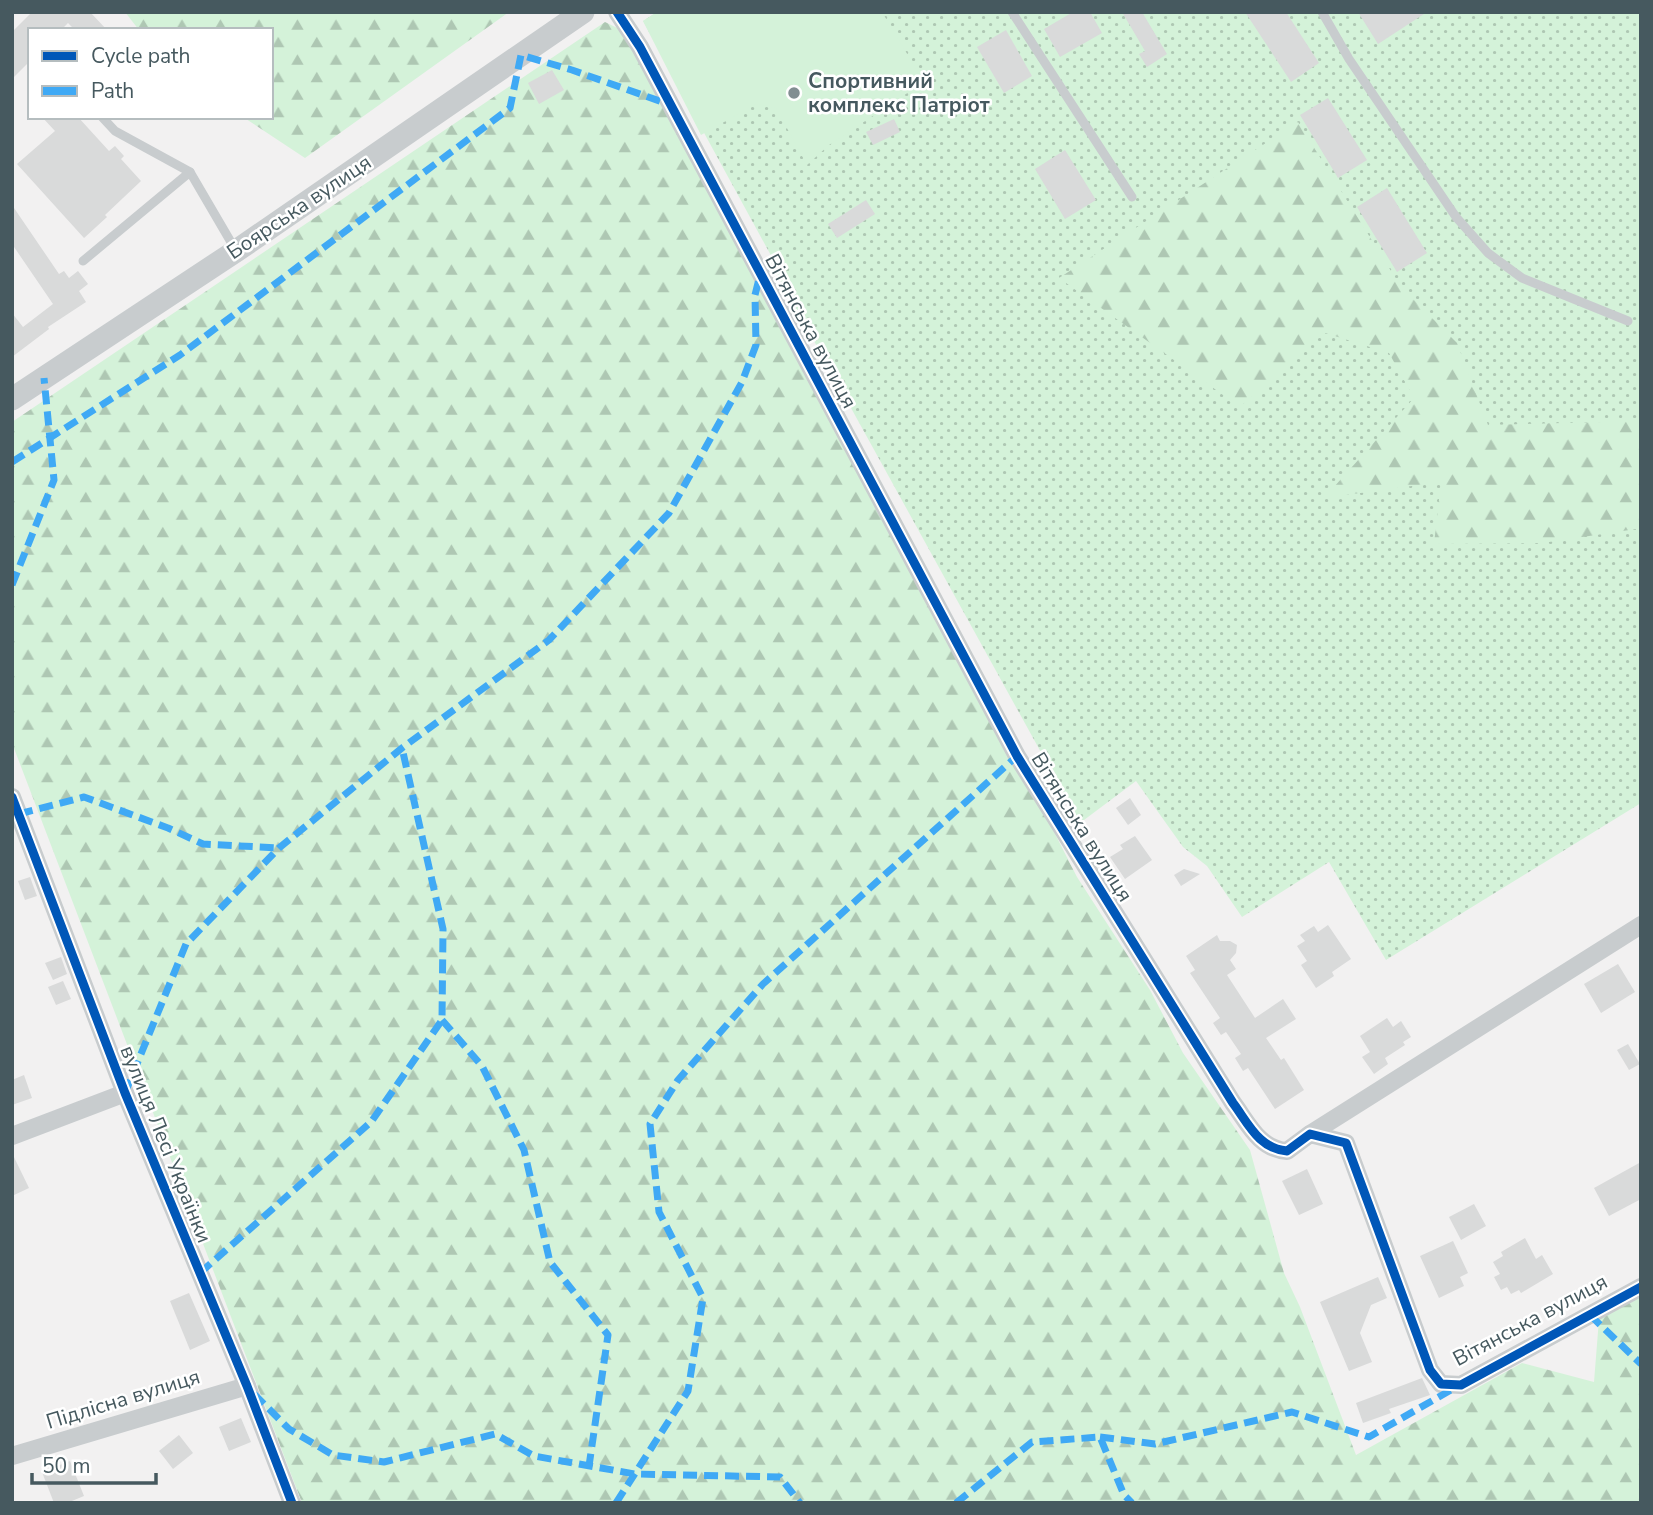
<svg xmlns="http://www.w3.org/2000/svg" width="1653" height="1515" viewBox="0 0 1653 1515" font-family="'Nunito Sans',sans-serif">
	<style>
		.grass { fill: url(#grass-dots) }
		.forest { fill: url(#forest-firs) }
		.park { fill: #d4f2d9 }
		.building { fill: #d9dada }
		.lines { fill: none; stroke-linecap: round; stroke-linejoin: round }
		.service { stroke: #c8ccce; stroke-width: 9 }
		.minor { stroke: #c8ccce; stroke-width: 18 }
		.tertiary { stroke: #c8ccce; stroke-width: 23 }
		.quiet { stroke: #3fa9f5; stroke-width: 7; stroke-dasharray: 14 7; stroke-linecap: butt }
		.cycleway-casing { stroke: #fff; stroke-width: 13 }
		.cycleway { stroke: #0057b8; stroke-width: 9 }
		.poi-dot { fill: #828e92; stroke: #fff; stroke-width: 2.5 }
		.labels { text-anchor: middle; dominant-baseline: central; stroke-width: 5; stroke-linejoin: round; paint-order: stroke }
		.poi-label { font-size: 21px; font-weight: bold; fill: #46595f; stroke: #fff; text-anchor: start }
		.street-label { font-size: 21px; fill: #46595f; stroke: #fff }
	</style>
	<defs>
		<pattern id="grass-dots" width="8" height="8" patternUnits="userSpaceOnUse" patternTransform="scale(1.75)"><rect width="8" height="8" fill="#d4f2d9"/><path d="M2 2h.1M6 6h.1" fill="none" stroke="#aec7b3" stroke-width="1.8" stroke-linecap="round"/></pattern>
		<pattern id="forest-firs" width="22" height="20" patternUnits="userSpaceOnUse" patternTransform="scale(1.75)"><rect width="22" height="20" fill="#d4f2d9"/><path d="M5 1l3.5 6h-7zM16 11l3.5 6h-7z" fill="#aec7b3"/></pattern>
	</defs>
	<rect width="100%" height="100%" fill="#f2f1f1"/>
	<polygon class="grass" points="657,12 1641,12 1641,803 1386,960 1329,862 1242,917 1207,866 1183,847 1136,781 1080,823 771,263 774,261 643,21"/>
	<g class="forest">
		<polygon points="125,12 509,12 305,158 243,117 271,117 271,30 139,30"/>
		<polygon points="605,22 642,40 863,457 1077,877 1150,990 1183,1053 1250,1150 1284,1273 1300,1307 1356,1455 1522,1363 1594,1382 1599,1319 1641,1295 1641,1503 302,1503 12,743 12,422"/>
		<polygon points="1298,122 1401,287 1457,343 1488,425 1641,421 1641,537 1636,529 1542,543 1434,544 1441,482 1324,498 1414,398 1389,353 1322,332 1240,407 1059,278"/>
	</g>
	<polygon class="park" points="657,12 882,12 924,82 829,145 807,165 776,108 756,104 701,135 643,21"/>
	<g class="building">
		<polygon points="32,12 90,12 107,30 75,30 68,23 61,30 30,30 30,61 12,79 12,32"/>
		<polygon points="1073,12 1090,12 1102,33 1060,57 1044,29"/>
		<polygon points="1122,12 1142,12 1167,54 1147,67 1139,54 1145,51"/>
		<polygon points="1245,12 1286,12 1319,63 1291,82"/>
		<polygon points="1358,12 1427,12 1378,44"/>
		<polygon points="1006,30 1032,76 1004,93 977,47"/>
		<polygon points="552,70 564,90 539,104 528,83"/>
		<polygon points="1328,98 1367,160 1338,178 1300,115"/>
		<polygon points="42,117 78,117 109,151 115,146 124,156 121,159 141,181 105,215 107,217 84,238 17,164 55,131"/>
		<polygon points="894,119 900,132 873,145 866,132"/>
		<polygon points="1065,150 1096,200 1065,219 1035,169"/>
		<polygon points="1387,188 1427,253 1397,272 1357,207"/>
		<polygon points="866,200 875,214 837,238 828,224"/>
		<polygon points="12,205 59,274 64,271 69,278 78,271 88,284 79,291 86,302 48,327 49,329 12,357 12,313 23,327 53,304 12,244"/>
		<polygon points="1130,798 1141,815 1128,825 1116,808"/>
		<polygon points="1135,836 1152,860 1125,879 1110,857 1123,849 1120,845"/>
		<polygon points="1184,869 1200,874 1181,886 1174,875"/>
		<polygon points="30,877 37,896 25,900 18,881"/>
		<polygon points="1328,925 1351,959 1332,972 1334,976 1316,988 1301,965 1307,961 1297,946 1305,941 1300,935 1314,926 1318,932"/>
		<polygon points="1217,935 1220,941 1230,941 1237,945 1236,953 1230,960 1236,969 1227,975 1255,1018 1283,999 1296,1019 1266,1038 1281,1060 1284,1058 1304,1090 1275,1109 1248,1068 1243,1071 1235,1058 1241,1054 1226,1032 1221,1035 1213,1023 1220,1018 1190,973 1195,970 1186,956"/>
		<polygon points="61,957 67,974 53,980 45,963"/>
		<polygon points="1618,964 1635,992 1601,1013 1584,984"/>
		<polygon points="63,981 71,999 56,1005 48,987"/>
		<polygon points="1387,1018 1393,1027 1401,1021 1411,1037 1403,1042 1405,1045 1385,1058 1388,1064 1374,1074 1362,1057 1370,1052 1360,1036"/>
		<polygon points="1628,1044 1640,1064 1629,1070 1617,1050"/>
		<polygon points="24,1075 32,1098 12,1105 12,1080"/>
		<polygon points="12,1153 29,1188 12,1196"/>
		<polygon points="1641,1162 1641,1199 1609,1216 1594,1188"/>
		<polygon points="1307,1169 1323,1204 1299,1215 1282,1181"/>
		<polygon points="1474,1204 1486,1226 1461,1240 1449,1217"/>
		<polygon points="1525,1238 1536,1259 1542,1255 1553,1274 1521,1293 1519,1290 1511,1294 1507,1287 1501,1290 1494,1277 1500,1274 1493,1262 1503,1256 1501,1252"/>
		<polygon points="1453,1241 1468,1273 1460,1277 1464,1286 1439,1298 1420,1256"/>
		<polygon points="1378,1277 1387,1298 1371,1305 1360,1333 1372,1362 1349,1371 1320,1302"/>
		<polygon points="189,1293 210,1341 190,1350 170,1301"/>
		<polygon points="1422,1378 1430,1395 1389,1409 1391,1413 1363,1423 1356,1403"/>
		<polygon points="241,1418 251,1442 229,1451 219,1427"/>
		<polygon points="179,1435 193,1453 173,1469 159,1451"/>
		<polygon points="70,1461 84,1496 67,1503 54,1503 42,1472"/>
	</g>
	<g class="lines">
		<g class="service">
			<polyline points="1012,12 1132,197"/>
			<polyline points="1322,12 1349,59 1456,217 1488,253 1522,278 1628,321"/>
			<polyline points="102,117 115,131 190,172 235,249"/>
			<polyline points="83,261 190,172"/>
		</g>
		<g class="minor">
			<path d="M617 12 640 47 1017 756 1233 1103C1248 1123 1259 1149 1287 1151L1310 1134 1346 1143 1430 1370 1441 1384 1461 1385 1641 1287"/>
			<polyline points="12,797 125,1093 247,1386 292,1503"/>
			<polyline points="1310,1134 1641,925"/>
			<polyline points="12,1136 125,1093"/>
			<polyline points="12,1456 247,1386"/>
		</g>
		<polyline class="tertiary" points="12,399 236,251 583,12"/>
		<g class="quiet">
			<polyline points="12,462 180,355 510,108 521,55 572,70 671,105"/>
			<polyline points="12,585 54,480 44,378"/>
			<polyline points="19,814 84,797 168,828 203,844 279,848"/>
			<polyline points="442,1020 482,1066 524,1150 550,1262 608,1335 589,1466"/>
			<polyline points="125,1093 186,944 279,848 402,748 549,640 669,513 742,382 756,345 755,295 760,275"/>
			<polyline points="200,1273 371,1122 442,1020 443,929 402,748"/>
			<polyline points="1590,1315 1641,1364"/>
			<polyline points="254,1394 289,1429 333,1455 384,1462 495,1434 534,1456 635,1474 780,1477 800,1503"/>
			<polyline points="1100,1437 1155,1444 1292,1412 1369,1437 1456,1387"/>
			<polyline points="616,1503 688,1391 703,1298 659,1212 650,1124 678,1080 763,984 1017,756"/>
			<polyline points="956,1503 1032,1442 1100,1437 1124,1495 1132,1503"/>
		</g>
		<defs>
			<g id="cycleway">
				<path d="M617 12 640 47 1017 756 1233 1103C1248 1123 1259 1149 1287 1151L1310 1134 1346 1143 1430 1370 1441 1384 1461 1385 1641 1287"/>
				<polyline points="12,797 125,1093 247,1386 292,1503"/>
			</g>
		</defs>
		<use href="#cycleway" class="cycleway-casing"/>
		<use href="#cycleway" class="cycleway"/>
	</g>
	<circle class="poi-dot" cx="794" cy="93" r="7"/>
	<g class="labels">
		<g class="poi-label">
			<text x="808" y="81">Спортивний<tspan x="808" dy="24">комплекс Патріот</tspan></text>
		</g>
		<g class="street-label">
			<text transform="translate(299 207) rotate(-34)">Боярська вулиця</text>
			<text transform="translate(811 331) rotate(62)">Вітянська вулиця</text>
			<text transform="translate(1082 827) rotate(58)">Вітянська вулиця</text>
			<text transform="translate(166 1144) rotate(68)">вулиця Лесі Українки</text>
			<text transform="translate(1530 1320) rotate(-28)">Вітянська вулиця</text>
			<text transform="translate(123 1399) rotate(-17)">Підлісна вулиця</text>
		</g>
	</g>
	<rect width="1653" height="1515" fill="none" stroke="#46595f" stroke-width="28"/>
	<rect x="28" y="28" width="245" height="91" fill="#ffffff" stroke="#b5bdbf" stroke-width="2"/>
	<rect x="42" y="51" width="35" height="10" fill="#0057b8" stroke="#b5bdbf" stroke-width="2"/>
	<text x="91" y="63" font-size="21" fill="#46595f">Cycle path</text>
	<rect x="42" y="86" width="35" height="10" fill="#3fa9f5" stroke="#b5bdbf" stroke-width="2"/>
	<text x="91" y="98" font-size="21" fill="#46595f">Path</text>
	<path d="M32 1473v10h124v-10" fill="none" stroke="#46595f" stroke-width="3.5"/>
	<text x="42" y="1473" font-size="21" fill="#46595f" stroke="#ffffff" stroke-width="5" paint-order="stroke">50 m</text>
</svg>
